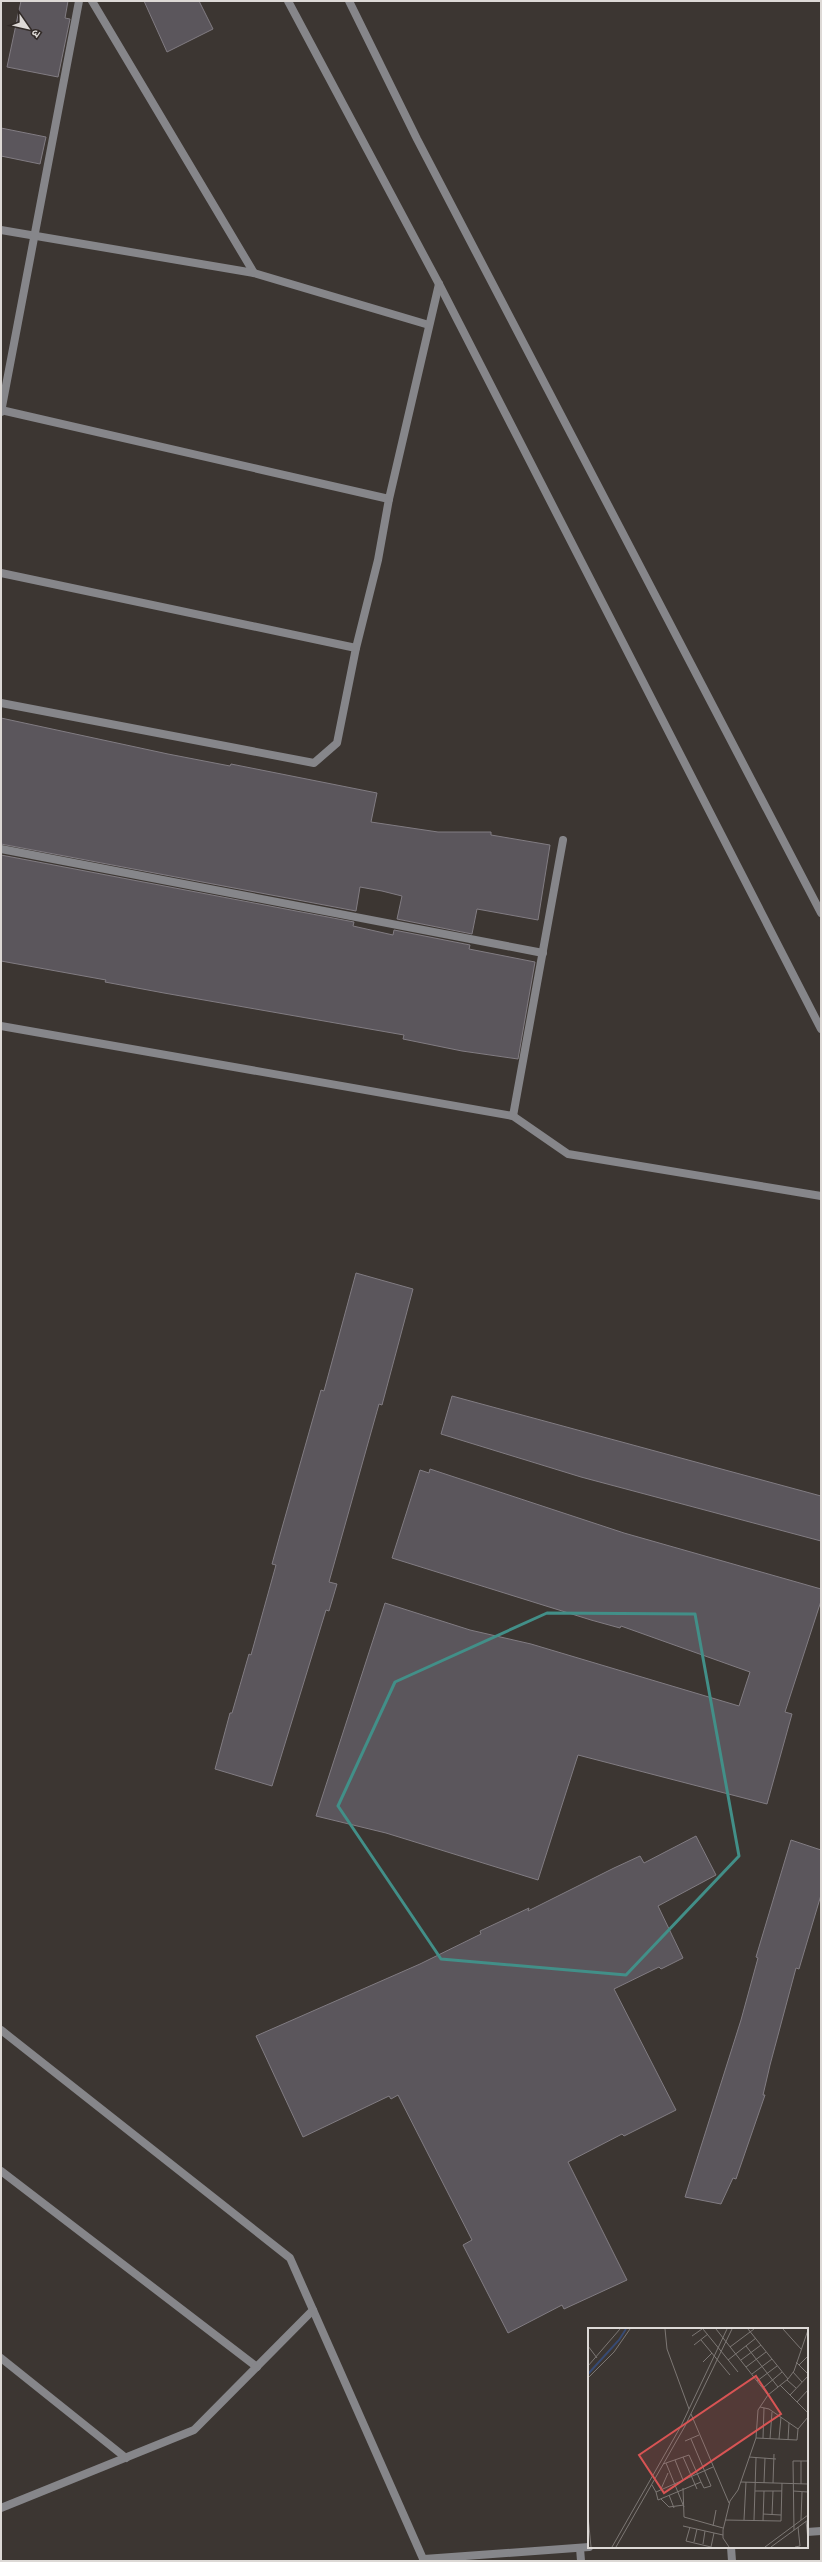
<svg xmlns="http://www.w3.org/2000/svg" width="822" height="2562" viewBox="0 0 822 2562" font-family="'Roboto Condensed','Noto Sans Devanagari',sans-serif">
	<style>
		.building { fill: #5b565c; stroke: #817c82 }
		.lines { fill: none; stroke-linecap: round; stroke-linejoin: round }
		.minor { stroke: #86868a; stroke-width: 8 }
		.marked { fill: none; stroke: #428f88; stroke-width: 3; stroke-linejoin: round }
		.inset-river { fill: none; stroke: #374a73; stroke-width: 2 }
		.inset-road { fill: none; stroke: #7c7774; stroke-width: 1 }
		.view { fill: #d85454; fill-opacity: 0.15; stroke: #d85454; stroke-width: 2 }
		.inset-edge { fill: none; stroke: #ddd9d6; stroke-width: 2 }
	</style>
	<rect width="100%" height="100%" fill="#3c3632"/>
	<g class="building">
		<polygon points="21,1 68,1 65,18 70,19 58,77 7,67"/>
		<polygon points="144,1 199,1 213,29 167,52"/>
		<polygon points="1,128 46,137 40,164 1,156"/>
		<polygon points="1,718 168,754 230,766 231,764 377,793 371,822 438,832 491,832 491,835 550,845 538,920 477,909 472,934 397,919 402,896 382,891 360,887 356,911 1,844"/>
		<polygon points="1,855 354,922 353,926 393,935 394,930 470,945 469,949 535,962 518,1059 462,1051 403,1039 404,1035 164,993 105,982 106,980 1,961"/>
		<polygon points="356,1273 413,1289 382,1405 379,1404 329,1582 337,1584 329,1611 326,1610 272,1786 215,1769 230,1713 232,1713 249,1654 251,1655 276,1565 272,1564 280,1535 321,1390 324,1391"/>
		<polygon points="452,1396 821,1496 821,1541 581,1477 441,1434"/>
		<polygon points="430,1469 624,1533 821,1589 821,1601 785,1712 792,1714 767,1804 578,1755 538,1880 386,1833 316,1816 385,1603 470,1630 531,1644 739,1706 750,1672 621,1626 620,1628 591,1620 392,1558 420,1470 429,1473"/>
		<polygon points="696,1836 716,1875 658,1906 683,1958 661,1969 659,1967 614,1989 676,2110 624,2136 622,2134 568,2162 627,2280 564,2309 562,2305 508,2333 463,2245 472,2240 398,2095 391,2099 389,2096 303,2137 256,2036 420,1964 481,1934 480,1931 529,1908 528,1911 614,1868 640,1856 644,1863"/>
		<polygon points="791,1840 821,1850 821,1895 799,1969 796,1968 770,2065 763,2095 765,2095 736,2179 733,2178 721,2204 685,2197 741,2020 758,1958 756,1957"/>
	</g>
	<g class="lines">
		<g class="minor">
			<polyline points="92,1 254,273"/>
			<polyline points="288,1 439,284 821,1029"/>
			<polyline points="349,1 417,139 821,913"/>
			<polyline points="1,230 254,273 429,325"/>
			<polyline points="1,410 389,499"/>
			<polyline points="1,412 79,1"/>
			<polyline points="1,573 356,648"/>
			<polyline points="1,703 314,763 337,743 356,648 378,560 389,499 439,284"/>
			<polyline points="1,849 543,953"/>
			<polyline points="1,1026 513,1116 568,1154 821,1196"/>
			<polyline points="513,1116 563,840"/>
			<polyline points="1,2030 290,2258 424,2561"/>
			<polyline points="1,2171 257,2367"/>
			<polyline points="1,2358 126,2458"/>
			<polyline points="1,2508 194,2430 313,2310"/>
			<polyline points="807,2532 821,2531"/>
			<polyline points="731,2547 732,2561"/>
			<polyline points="580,2548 581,2561"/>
			<polyline points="424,2559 589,2547"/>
		</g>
	</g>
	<path class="marked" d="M547 1613 695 1614 739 1856 626 1975 441 1959 338 1806 395 1682Z"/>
	<g transform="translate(588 2328)">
		<rect width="220" height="220" fill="#3c3632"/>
		<path class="inset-river" d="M0 46 31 12 38 1"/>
		<path class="inset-road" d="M77 1 79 21 101 81M115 1 150 44M128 1 180 67M160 1 200 51M195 1 213 21M104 8 114 1M113 12 142 47M106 17 120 6M0 18 9 30M158 18 190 59M142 19 166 1M140 32 168 10M153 32 173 17M115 34 124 25M208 34 220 46M211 37 220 28M0 38 32 1M158 39 178 24M205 44 214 54M164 46 184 31M0 50 26 24 42 1M199 52 208 60M169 53 189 38M192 57 220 85M175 60 194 44M202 67 220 48M209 74 220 62M172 79 181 81 210 101M103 86 141 175M168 110 209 112 210 101 220 89M175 110 176 80M182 111 184 84M191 111 193 89M200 112 201 95M97 113 111 107M95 129 109 161M161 129 188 131M87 132 95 152M213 133V156M78 135 96 179M75 136 101 127 113 154M153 154 220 156M176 155 177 130M185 155 186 126M64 157 68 164 125 139M95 160 96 189 135 200M73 161 80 145M167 163H194M205 163 220 164M68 164 70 172 113 154 116 160 123 158 103 111M81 167 86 180M73 171 81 179 96 177M175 186 193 187M184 187 185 163M0 188 3 219M137 192 193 193 194 155M156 192 158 154M166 192 168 130M213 192 214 164M175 193 176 163M218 193 220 212M95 198 135 207M125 198 128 182M102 199 98 213 123 219M206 202 205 133H220M106 214 109 201M115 216 117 203M24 219 93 98 139 1M28 219 97 98 144 1M123 219 126 205M141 219 135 210V202L142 173 150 162 168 110 170 82 180 67 200 51 206 43 220 2M177 219 220 187M183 219 220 192M207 219 212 218 210 199"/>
		<path class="view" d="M168 48 193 86 76 165 51 127Z"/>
		<rect width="220" height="220" class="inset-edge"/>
	</g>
	<rect width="822" height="2562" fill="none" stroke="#ddd9d6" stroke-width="4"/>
	<g transform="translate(28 28) rotate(124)" stroke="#322b28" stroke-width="3" paint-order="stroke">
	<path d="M0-3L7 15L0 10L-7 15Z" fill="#ddd9d6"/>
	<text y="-6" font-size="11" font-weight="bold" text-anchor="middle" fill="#ddd9d6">उ</text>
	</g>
</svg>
